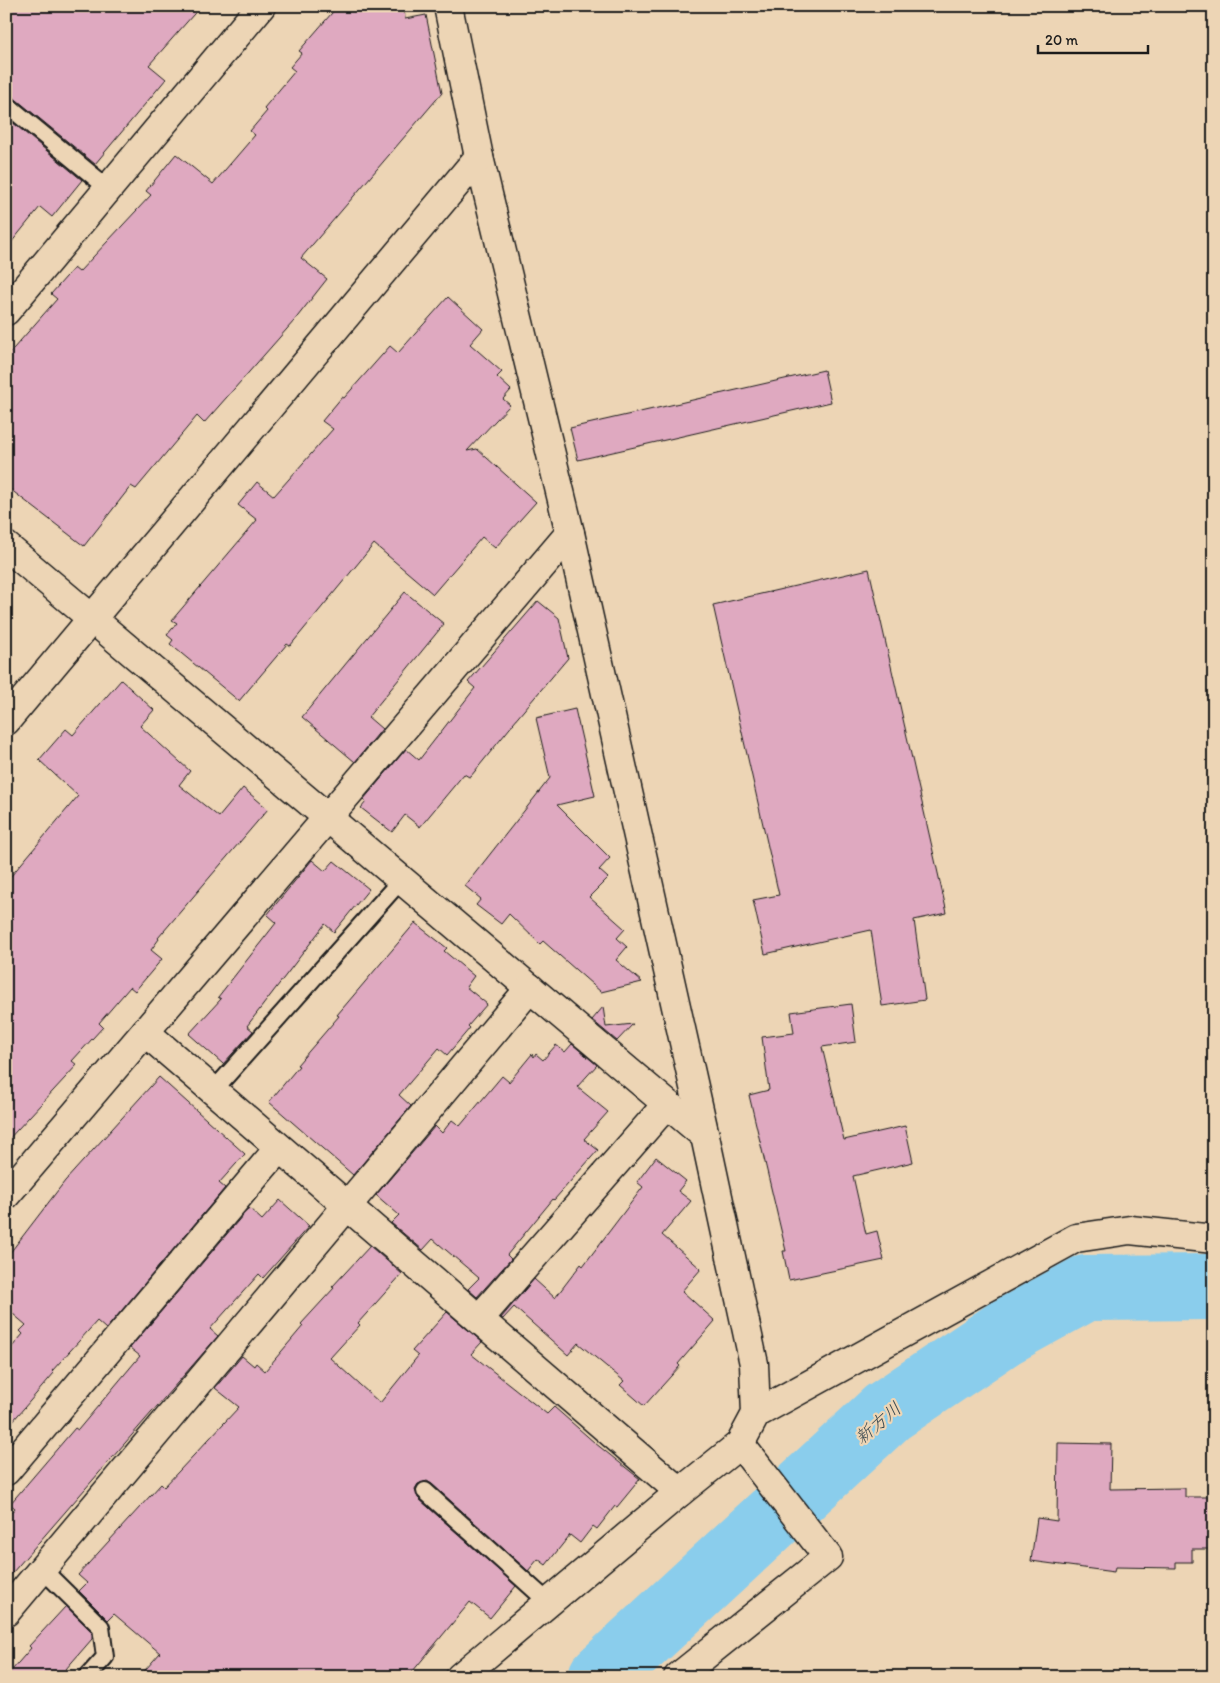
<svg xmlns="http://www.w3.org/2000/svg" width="1220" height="1683" viewBox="0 0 1220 1683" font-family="Itim,'Klee One',sans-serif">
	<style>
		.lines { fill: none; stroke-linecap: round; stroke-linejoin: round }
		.river { stroke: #8acdec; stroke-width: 66 }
		.building { fill: #dfa9c0; stroke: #1c1c1c }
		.service-casing { stroke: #1c1c1c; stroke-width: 20 }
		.minor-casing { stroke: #1c1c1c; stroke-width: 31 }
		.tertiary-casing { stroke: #1c1c1c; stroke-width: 31 }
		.service { stroke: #edd5b5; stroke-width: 16 }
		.minor { stroke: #edd5b5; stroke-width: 28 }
		.tertiary { stroke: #edd5b5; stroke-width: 28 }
		.labels { text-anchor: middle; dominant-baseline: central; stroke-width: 4.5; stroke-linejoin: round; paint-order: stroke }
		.water-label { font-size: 18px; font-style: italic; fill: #384850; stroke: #edd5b5 }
	</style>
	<rect width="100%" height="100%" fill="#edd5b5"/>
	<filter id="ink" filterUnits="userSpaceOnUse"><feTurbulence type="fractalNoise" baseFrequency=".02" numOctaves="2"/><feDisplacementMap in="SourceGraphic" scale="10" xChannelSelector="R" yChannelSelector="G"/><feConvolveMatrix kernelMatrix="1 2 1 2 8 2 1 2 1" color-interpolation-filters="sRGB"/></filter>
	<g filter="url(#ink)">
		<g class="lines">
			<polyline class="river" points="601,1677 887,1412 1004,1333 1086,1288 1214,1287"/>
		</g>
		<g class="building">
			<polygon points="6,6 201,6 149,65 166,79 95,164 12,96 6,94"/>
			<polygon points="338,6 404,6 405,19 426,15 442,93 301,258 327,279 294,321 204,423 197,416 136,489 131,486 84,546 6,486 6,357 57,299 51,294 74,268 79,272 151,195 146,191 176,154 213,184 255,135 250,131 267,111 264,108 295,71 290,67 302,53 299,51"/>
			<polygon points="6,117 82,180 52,217 40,207 6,249"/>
			<polygon points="448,297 483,329 470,344 502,372 497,377 511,390 503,399 510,405 467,451 477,449 536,502 495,548 482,537 433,594 374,544 290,646 287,644 239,701 170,644 173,640 167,635 177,623 172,620 257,520 238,505 257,482 274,496 333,429 322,421 342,397 344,398 390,346 398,353"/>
			<polygon points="824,370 831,402 578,460 570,428"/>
			<polygon points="869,569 947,913 914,920 925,1000 882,1006 871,930 765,954 753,900 779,895 713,605"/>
			<polygon points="405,592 444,624 368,717 382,729 355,762 302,717"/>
			<polygon points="538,601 559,618 568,658 513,723 514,723 471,776 469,777 464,774 420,827 405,815 392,832 361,808 366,802 363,800 406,749 419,760 475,688 468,682"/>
			<polygon points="121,680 154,710 140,726 190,771 179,785 219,817 243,788 268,809 158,938 159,939 151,950 162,959 135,991 130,987 99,1023 103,1027 72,1061 77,1065 6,1142 6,882 78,796 39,760 66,729 73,735"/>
			<polygon points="575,709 595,796 557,805 610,858 599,870 608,878 589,897 625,929 617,938 627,947 616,960 642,982 601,992 543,941 540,944 509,914 501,924 476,905 481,899 465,886 550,778 536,718"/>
			<polygon points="312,860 325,871 334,861 369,889 334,932 325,924 247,1026 253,1031 223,1064 189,1034 221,999 218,997 276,923 267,915"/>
			<polygon points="415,923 447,948 444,951 474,976 466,987 487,1004 468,1026 470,1028 447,1055 439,1048 399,1095 411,1106 353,1175 269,1102 299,1066 297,1065 339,1016 337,1015"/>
			<polygon points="851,1004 856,1042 822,1047 844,1140 905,1126 913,1162 853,1176 866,1234 877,1231 884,1260 789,1280 783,1251 786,1251 749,1095 769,1090 762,1037 794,1033 791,1012"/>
			<polygon points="603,1007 606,1027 633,1024 617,1041 592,1020"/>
			<polygon points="572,1044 597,1065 577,1087 608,1112 584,1139 598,1150 554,1200 553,1199 507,1255 511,1259 477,1297 468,1289 479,1278 433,1239 423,1250 391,1223 399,1215 376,1195 435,1126 442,1133 452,1120 460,1126 502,1076 509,1082 532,1054 534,1057 536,1054 543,1060 556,1045 565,1052"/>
			<polygon points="159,1077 245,1154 219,1183 225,1188 106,1329 97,1321 52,1371 54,1373 6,1429 6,1354 23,1334 20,1331 26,1325 6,1308 6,1258 65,1181"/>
			<polygon points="656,1157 686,1181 678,1191 691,1201 662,1235 701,1269 682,1291 715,1321 678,1364 680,1366 644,1406 620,1385 624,1381 578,1343 568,1355 514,1307 503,1319 501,1318 534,1279 555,1298 581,1264 583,1266 643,1187 637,1182"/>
			<polygon points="280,1200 309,1226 263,1278 259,1274 210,1329 218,1336 6,1580 6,1519 15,1508 10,1504 75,1428 78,1430 140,1356 130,1348 249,1208 262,1220"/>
			<polygon points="370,1246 402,1274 358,1323 360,1325 330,1358 380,1403 418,1356 412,1351 447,1312 482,1342 471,1354 547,1414 554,1407 595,1443 640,1479 617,1507 615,1506 597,1529 593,1526 580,1543 570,1535 546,1565 538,1559 528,1571 432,1484 427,1481 418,1484 415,1489 418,1498 516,1586 490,1618 470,1602 408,1677 139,1677 160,1653 114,1614 108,1620 79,1591 87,1583 78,1575 161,1484 164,1487 239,1407 215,1388 242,1356 254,1366 256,1363 265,1371 303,1326 301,1324 334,1288 332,1287"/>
			<polygon points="1058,1443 1111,1444 1110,1489 1185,1488 1185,1497 1214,1497 1214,1549 1192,1549 1192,1562 1176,1562 1176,1568 1115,1567 1114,1572 1031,1561 1037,1518 1057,1521"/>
			<polygon points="66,1606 92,1632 92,1639 59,1677 6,1677 31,1648 29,1646"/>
		</g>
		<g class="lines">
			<defs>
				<g id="service">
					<polyline points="6,104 109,189"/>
					<polyline points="213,1091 401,880"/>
					<polyline points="425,1491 548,1602"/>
					<polyline points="42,1569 101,1627 105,1657 87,1677"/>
				</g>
				<g id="minor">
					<polyline points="6,311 261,6"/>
					<polyline points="6,546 705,1136"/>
					<polyline points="145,1032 680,1492"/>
					<polyline points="6,1195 570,533"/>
					<polyline points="479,1319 667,1104"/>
					<polyline points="6,1471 279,1148"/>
					<polyline points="6,1612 530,988"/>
					<polyline points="460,1677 680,1492 740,1444 756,1414 1076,1238 1130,1230 1214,1239"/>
					<polyline points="678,1677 828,1557 740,1444"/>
				</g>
				<g id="tertiary">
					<polyline points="448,6 479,157 570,533 705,1136 754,1364 756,1414"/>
					<polyline points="6,721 479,157"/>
				</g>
			</defs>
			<use href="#service" class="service-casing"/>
			<use href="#minor" class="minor-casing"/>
			<use href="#tertiary" class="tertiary-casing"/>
			<use href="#service" class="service"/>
			<use href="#minor" class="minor"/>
			<use href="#tertiary" class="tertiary"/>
		</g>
	</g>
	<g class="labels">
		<g class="water-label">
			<text transform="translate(878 1423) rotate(-40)">新方川</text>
		</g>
	</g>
	<rect width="1220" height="1683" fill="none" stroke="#edd5b5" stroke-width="25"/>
	<rect x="12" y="12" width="1195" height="1658" fill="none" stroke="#1c1c1c" stroke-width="2" filter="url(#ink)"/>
	<path d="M1038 45v8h110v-8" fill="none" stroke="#1c1c1c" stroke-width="2.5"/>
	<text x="1045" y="45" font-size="15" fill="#1c1c1c" stroke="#edd5b5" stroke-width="4" paint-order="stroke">20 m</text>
</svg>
